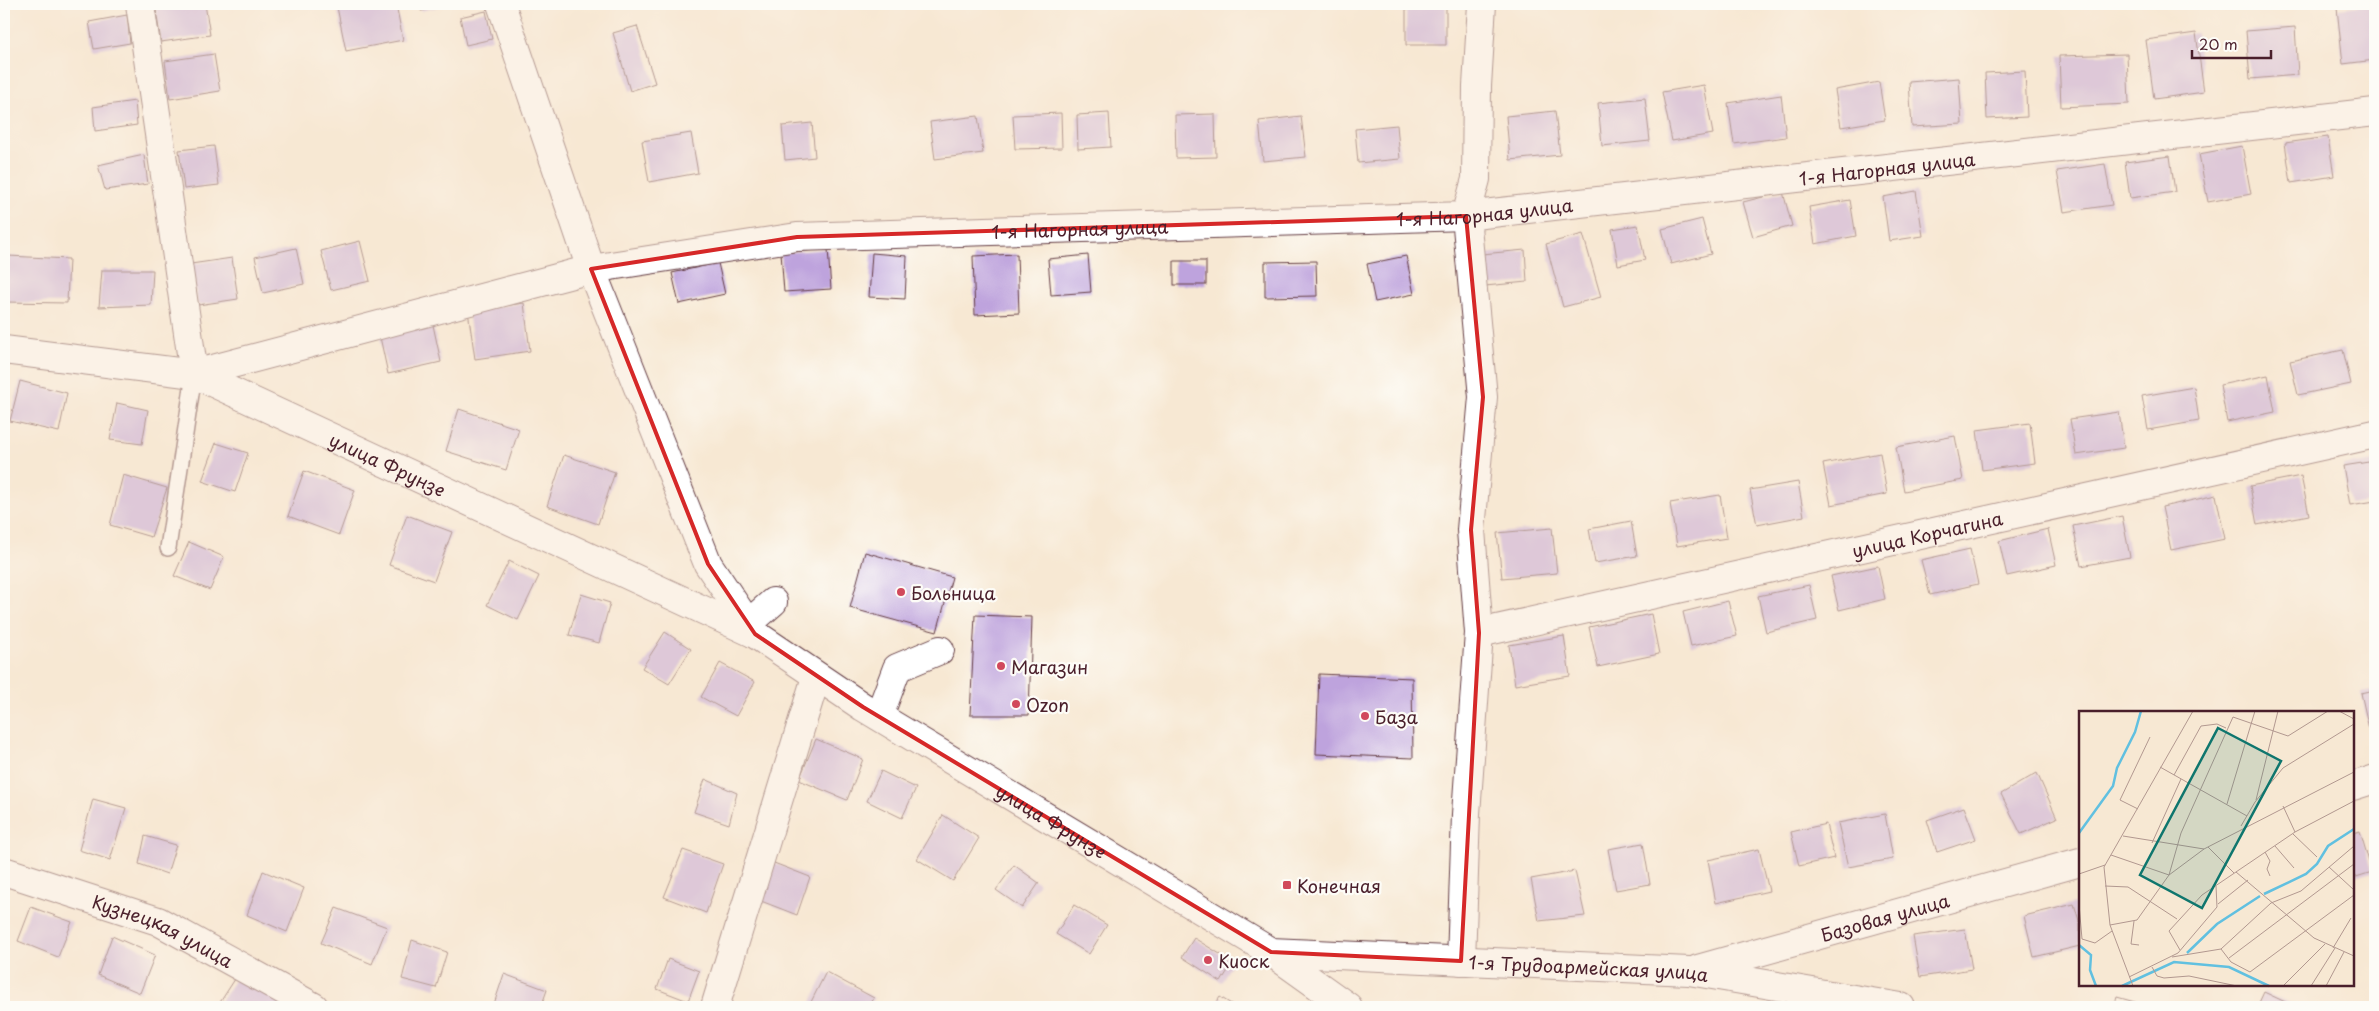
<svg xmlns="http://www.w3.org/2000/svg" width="2379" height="1011" viewBox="0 0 2379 1011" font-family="'Playpen Sans',sans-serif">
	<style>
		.building { fill: #bea3dd }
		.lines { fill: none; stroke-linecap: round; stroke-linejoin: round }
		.service-casing { stroke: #643d44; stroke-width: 18 }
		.minor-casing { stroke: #643d44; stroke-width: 30 }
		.service { stroke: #fff; stroke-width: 15 }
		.minor { stroke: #fff; stroke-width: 28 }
		.marked { fill: none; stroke: #d62828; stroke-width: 4; stroke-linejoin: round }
		.poi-dot { fill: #d1495b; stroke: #fdfcf7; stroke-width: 2 }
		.labels { text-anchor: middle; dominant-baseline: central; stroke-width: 4.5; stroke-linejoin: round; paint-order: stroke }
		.street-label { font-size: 18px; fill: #4a1f2b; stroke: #fdfcf7 }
		.poi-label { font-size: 18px; fill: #4a1f2b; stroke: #fdfcf7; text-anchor: start }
		.inset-river { fill: none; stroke: #61c0e0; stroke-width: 2.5 }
		.inset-road { fill: none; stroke: #b29890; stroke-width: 1 }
		.view { fill: #0f766e; fill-opacity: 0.15; stroke: #0f766e; stroke-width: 2.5 }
		.inset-edge { fill: none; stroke: #4a1f2b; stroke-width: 2.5 }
	</style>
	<rect width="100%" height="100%" fill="#fdfcf7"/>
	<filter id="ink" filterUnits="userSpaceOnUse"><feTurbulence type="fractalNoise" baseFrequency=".02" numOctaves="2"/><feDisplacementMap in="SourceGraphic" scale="10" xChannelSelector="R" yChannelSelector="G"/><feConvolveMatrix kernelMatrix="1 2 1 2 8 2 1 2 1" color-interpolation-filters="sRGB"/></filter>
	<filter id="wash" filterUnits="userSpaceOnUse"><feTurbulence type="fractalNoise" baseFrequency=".0096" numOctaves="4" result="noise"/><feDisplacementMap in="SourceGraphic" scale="20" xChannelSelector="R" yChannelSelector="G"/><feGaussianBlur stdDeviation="1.12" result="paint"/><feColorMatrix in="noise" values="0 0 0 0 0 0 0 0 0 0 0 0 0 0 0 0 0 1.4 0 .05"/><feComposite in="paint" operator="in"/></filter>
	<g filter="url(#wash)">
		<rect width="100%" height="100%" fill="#f7e8d3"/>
		<g id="blocks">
			<g class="building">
				<polygon points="155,4 205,4 210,35 161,42"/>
				<polygon points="351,4 396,4 403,40 346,51 337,7"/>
				<polygon points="419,4 449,4 421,11"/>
				<polygon points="1406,4 1446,5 1446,45 1406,45"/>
				<polygon points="2375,4 2375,60 2343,64 2337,8"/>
				<polygon points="486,11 492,39 466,45 460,17"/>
				<polygon points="127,15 130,43 94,49 89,22"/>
				<polygon points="637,26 655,83 630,91 613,33"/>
				<polygon points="2295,27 2298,75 2250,79 2246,31"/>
				<polygon points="2196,33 2204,92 2154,99 2146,40"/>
				<polygon points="214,54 220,91 170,99 165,61"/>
				<polygon points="2127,54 2129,104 2061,107 2059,56"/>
				<polygon points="2025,71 2027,117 1987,119 1985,73"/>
				<polygon points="1959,78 1962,124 1912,127 1909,82"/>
				<polygon points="1879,82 1885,120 1841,127 1835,90"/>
				<polygon points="1704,85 1713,134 1672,141 1662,92"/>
				<polygon points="1781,95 1786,137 1734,144 1728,103"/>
				<polygon points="1645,98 1650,141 1602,146 1598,103"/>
				<polygon points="135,101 137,125 95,131 93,107"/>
				<polygon points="1555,111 1560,155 1510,160 1506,116"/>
				<polygon points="1061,113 1062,148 1015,149 1013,115"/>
				<polygon points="1109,113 1111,147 1078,149 1077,115"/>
				<polygon points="1215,114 1216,157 1176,158 1175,115"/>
				<polygon points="978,116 983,153 935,159 930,122"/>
				<polygon points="1301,116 1306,157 1263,161 1259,121"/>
				<polygon points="812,123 815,157 785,160 782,126"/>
				<polygon points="1397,125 1400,159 1358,163 1355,129"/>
				<polygon points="691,133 698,173 649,182 642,141"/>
				<polygon points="2328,137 2334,176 2291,183 2285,143"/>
				<polygon points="214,146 219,185 184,189 179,150"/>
				<polygon points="2242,146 2251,194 2208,202 2199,154"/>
				<polygon points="144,155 148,184 105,190 98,165"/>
				<polygon points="2170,156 2175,192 2130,198 2125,162"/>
				<polygon points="2105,164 2112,205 2064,212 2057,171"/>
				<polygon points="1916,191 1923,236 1889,241 1883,197"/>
				<polygon points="1783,192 1792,226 1753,237 1743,202"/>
				<polygon points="1850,200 1856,236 1815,244 1809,207"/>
				<polygon points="1702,219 1711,254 1671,264 1662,229"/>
				<polygon points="1638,225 1645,260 1618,265 1612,229"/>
				<polygon points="1583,234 1601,297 1563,307 1546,244"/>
				<polygon points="360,241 370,281 331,290 321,251"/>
				<polygon points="296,248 304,284 263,293 255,257"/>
				<polygon points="828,249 831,289 784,292 781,253"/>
				<polygon points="1525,250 1527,282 1485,286 1482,254"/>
				<polygon points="872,253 907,256 905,299 869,297"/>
				<polygon points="1017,254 1019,313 975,315 973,256"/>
				<polygon points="1088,255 1091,292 1051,295 1048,259"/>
				<polygon points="8,256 69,259 67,303 5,302"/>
				<polygon points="1406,256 1414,294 1375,302 1367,264"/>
				<polygon points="232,258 238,299 198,305 191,264"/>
				<rect x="1174" y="261" width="32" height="24"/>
				<polygon points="1316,261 1317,296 1265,297 1265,262"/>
				<polygon points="718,263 725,294 679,304 672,273"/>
				<polygon points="102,270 153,270 151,305 99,307"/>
				<polygon points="524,303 530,351 475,359 468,311"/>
				<polygon points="433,325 441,362 388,374 380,337"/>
				<polygon points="2375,330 2375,359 2374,359 2369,331"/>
				<polygon points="2343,350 2351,384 2298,395 2290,361"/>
				<polygon points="2268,375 2275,412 2227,422 2220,385"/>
				<polygon points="20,381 67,393 59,432 10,421"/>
				<polygon points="2194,387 2199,421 2148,430 2142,396"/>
				<polygon points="117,403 148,410 142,444 110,440"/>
				<polygon points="459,409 519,429 506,470 446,451"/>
				<polygon points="2119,412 2124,448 2076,455 2070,419"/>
				<polygon points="2030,423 2035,463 1982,470 1977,430"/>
				<polygon points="1955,436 1963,480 1904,491 1896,447"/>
				<polygon points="216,443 248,453 235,492 202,481"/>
				<polygon points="1880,453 1887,494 1831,505 1823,464"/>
				<polygon points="564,455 615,472 598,524 547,506"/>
				<polygon points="2375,461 2375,501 2350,505 2343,466"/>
				<polygon points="304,471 355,490 339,535 288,516"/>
				<polygon points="123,475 167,488 151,537 110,525"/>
				<polygon points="2301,476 2309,515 2257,525 2250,486"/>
				<polygon points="1798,482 1804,516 1757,525 1750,490"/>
				<polygon points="1720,495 1727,538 1677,546 1670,503"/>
				<polygon points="2216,495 2225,539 2171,550 2162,507"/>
				<polygon points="407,515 452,532 434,581 389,565"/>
				<polygon points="2122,516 2130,557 2081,566 2073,526"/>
				<polygon points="1631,521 1637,556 1595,563 1589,529"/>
				<polygon points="1552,528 1557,573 1502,578 1497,533"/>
				<polygon points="2048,529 2056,565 2007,576 1999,541"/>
				<polygon points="189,542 224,557 210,590 174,576"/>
				<polygon points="1970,549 1978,584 1930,595 1921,560"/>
				<polygon points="865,552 952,577 937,632 850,608"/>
				<polygon points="509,561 539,576 518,620 487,605"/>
				<polygon points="1878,566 1885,599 1839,610 1831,576"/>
				<polygon points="1809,585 1817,620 1766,632 1758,596"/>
				<polygon points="581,594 610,603 599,643 569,635"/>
				<polygon points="1728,601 1737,636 1691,646 1683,612"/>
				<polygon points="1651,614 1659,654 1598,667 1589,627"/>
				<polygon points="975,615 1032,617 1029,715 970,715"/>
				<polygon points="665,632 691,649 669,684 642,668"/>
				<polygon points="1564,636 1570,676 1515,685 1509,645"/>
				<polygon points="720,663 755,682 736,716 701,697"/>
				<polygon points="1319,674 1412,678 1413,758 1316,754"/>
				<polygon points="2375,690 2375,737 2371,738 2361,693"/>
				<polygon points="816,739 863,759 847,800 799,780"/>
				<polygon points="881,771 916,788 902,818 867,801"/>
				<polygon points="2037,773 2057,818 2021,834 2001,794"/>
				<polygon points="705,779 737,793 729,824 694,812"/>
				<polygon points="93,799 126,808 110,860 79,850"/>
				<polygon points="1964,807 1976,839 1937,852 1927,820"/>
				<polygon points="1885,814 1893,859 1848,867 1838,823"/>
				<polygon points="943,815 979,838 953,881 917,859"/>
				<polygon points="1826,824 1834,858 1799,866 1791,832"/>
				<polygon points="2360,831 2372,872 2353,878 2353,833"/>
				<polygon points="145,836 176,845 167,874 139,864"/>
				<polygon points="1643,843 1650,884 1616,890 1608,849"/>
				<polygon points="1759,849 1769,891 1716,903 1708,860"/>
				<polygon points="683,850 723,864 706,913 664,897"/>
				<polygon points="774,863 810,877 797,915 761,901"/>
				<polygon points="1014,865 1039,883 1022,908 996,890"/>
				<polygon points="263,871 304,888 287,932 247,915"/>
				<polygon points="1575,871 1585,916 1539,921 1531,879"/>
				<polygon points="2074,904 2080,924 2080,946 2034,957 2024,916"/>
				<polygon points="1074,905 1107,925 1089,954 1056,934"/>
				<polygon points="31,907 72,922 58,957 18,941"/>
				<polygon points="336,908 387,927 372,964 321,943"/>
				<polygon points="1965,929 1972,969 1920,977 1913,936"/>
				<polygon points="112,936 155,955 140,993 98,975"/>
				<polygon points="1194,938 1233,962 1221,982 1182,957"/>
				<polygon points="412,940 447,952 436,988 402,979"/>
				<polygon points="668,959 699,971 688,1001 657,989"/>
				<polygon points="826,972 874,998 869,1007 816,1007 810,1004"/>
				<polygon points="504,974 547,990 541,1007 493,1007"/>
				<polygon points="237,976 290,1007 217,1007"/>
				<polygon points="2264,992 2296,1007 2257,1007"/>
				<polygon points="1220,997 1236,1007 1213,1007"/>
				<polygon points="2117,997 2149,1006 2148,1007 2114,1007"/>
			</g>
		</g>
	</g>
	<g filter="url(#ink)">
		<use href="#blocks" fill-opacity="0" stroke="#643d44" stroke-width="1"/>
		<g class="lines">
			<defs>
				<polyline id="service" points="168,548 194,374"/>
				<g id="minor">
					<path id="s1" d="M140 4 194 374 591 269 797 237 1466 216 2375 112"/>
					<path id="s2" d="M501 4 591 269 708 564 755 634 863 707 1271 952 1348 1007"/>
					<path id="s3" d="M4 350 194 374 755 634"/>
					<polyline points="748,624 773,602"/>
					<path id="s4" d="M1479 633 2375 434"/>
					<polyline points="879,716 897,668 940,650"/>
					<polyline points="2353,786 2375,779"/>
					<path id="s5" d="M4 871 158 921 314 1007"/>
					<path id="s6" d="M1271 952 1689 971 1901 1007"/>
					<polyline points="1461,961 1466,814 1479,633 1471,530 1483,397 1466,216 1476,179 1477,86 1482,4"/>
					<path id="s7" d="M1698 969 2080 862"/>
					<polyline points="715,1007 816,677"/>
				</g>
			</defs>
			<use href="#service" class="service-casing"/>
			<use href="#minor" class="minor-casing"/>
			<use href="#service" class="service"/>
			<use href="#minor" class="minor"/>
		</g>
	</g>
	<path d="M0 0H2379V1011H0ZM1466 216 1483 397 1471 530 1479 633 1461 961 1271 952 863 707 755 634 708 564 591 269 797 237Z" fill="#f7e8d3" fill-opacity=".55" fill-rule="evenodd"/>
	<path class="marked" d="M1466 216 1483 397 1471 530 1479 633 1461 961 1271 952 863 707 755 634 708 564 591 269 797 237Z"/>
	<g class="poi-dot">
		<circle cx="901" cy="592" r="5"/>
		<circle cx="1001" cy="666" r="5"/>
		<circle cx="1016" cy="704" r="5"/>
		<circle cx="1365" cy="716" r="5"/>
		<rect x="1282" y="880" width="10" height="10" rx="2.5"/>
		<circle cx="1208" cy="960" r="5"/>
	</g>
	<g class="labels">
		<g class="street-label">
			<text stroke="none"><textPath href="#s1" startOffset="2086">1-я Нагорная улица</textPath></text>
			<text stroke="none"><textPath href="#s1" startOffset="1681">1-я Нагорная улица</textPath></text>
			<text stroke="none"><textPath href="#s1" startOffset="1276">1-я Нагорная улица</textPath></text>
			<text stroke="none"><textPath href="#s3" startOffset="405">улица Фрунзе</textPath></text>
			<text stroke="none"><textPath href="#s4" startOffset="459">улица Корчагина</textPath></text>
			<text stroke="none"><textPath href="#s2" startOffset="1032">улица Фрунзе</textPath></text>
			<text stroke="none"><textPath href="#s7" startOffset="194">Базовая улица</textPath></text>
			<text stroke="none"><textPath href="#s5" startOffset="170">Кузнецкая улица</textPath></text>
			<text stroke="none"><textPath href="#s6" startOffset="318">1-я Трудоармейская улица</textPath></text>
		</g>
		<g class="poi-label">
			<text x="911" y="592">Больница</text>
			<text x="1011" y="666">Магазин</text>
			<text x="1026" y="704">Ozon</text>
			<text x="1375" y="716">База</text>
			<text x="1297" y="885">Конечная</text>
			<text x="1218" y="960">Киоск</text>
		</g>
	</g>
	<g transform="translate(2079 711)">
		<rect width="275" height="275" fill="#f7e8d3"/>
		<path class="inset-river" d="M0 122 34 75 38 57 56 21 62 0M185 183 227 163 238 153 249 135 275 118M0 234 12 244 11 259 17 275M108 242 138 213 181 185M43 275 95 251 150 256 190 275"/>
		<path class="inset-road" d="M260 0 275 8M81 56 168 105M95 64 122 15 138 13 147 17M177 89 199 0M148 93 176 0M204 95 216 121M59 98 41 89 71 26M162 115 176 91 204 57 275 13M214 123 238 146M44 125 125 138 275 61M73 132 102 68M196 135 215 157M129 136 155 162M186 141 191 150 188 158 191 165M32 144 90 164 102 122 154 6 209 25 249 0M250 156 275 179M157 161 235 227 275 245M0 163 26 154M26 175 49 176 98 208M0 193 3 228 16 232 33 220M139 193 169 169M55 210 52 233 60 234M31 214 58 209 90 164 125 138M254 237 272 207M142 238 152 251 171 261 275 184M101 239 90 220 123 184 216 121 275 90M93 246 142 238 192 192 222 180 275 135M150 247 275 153M73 256 78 265 85 267 110 265 158 275M50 266 99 242 138 196 137 175M205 274 246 233M54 275 31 214 25 156 114 0M232 275 256 237M247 275 265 241"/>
		<path class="view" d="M139 17 202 50 123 197 61 164Z"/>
		<rect width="275" height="275" class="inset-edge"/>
	</g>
	<rect width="2379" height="1011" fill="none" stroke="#fdfcf7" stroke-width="20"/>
	<path d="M2192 50v8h79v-8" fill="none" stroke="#4a1f2b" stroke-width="2.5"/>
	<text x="2199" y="50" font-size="15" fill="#4a1f2b" stroke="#fdfcf7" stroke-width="4" paint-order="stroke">20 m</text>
</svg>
